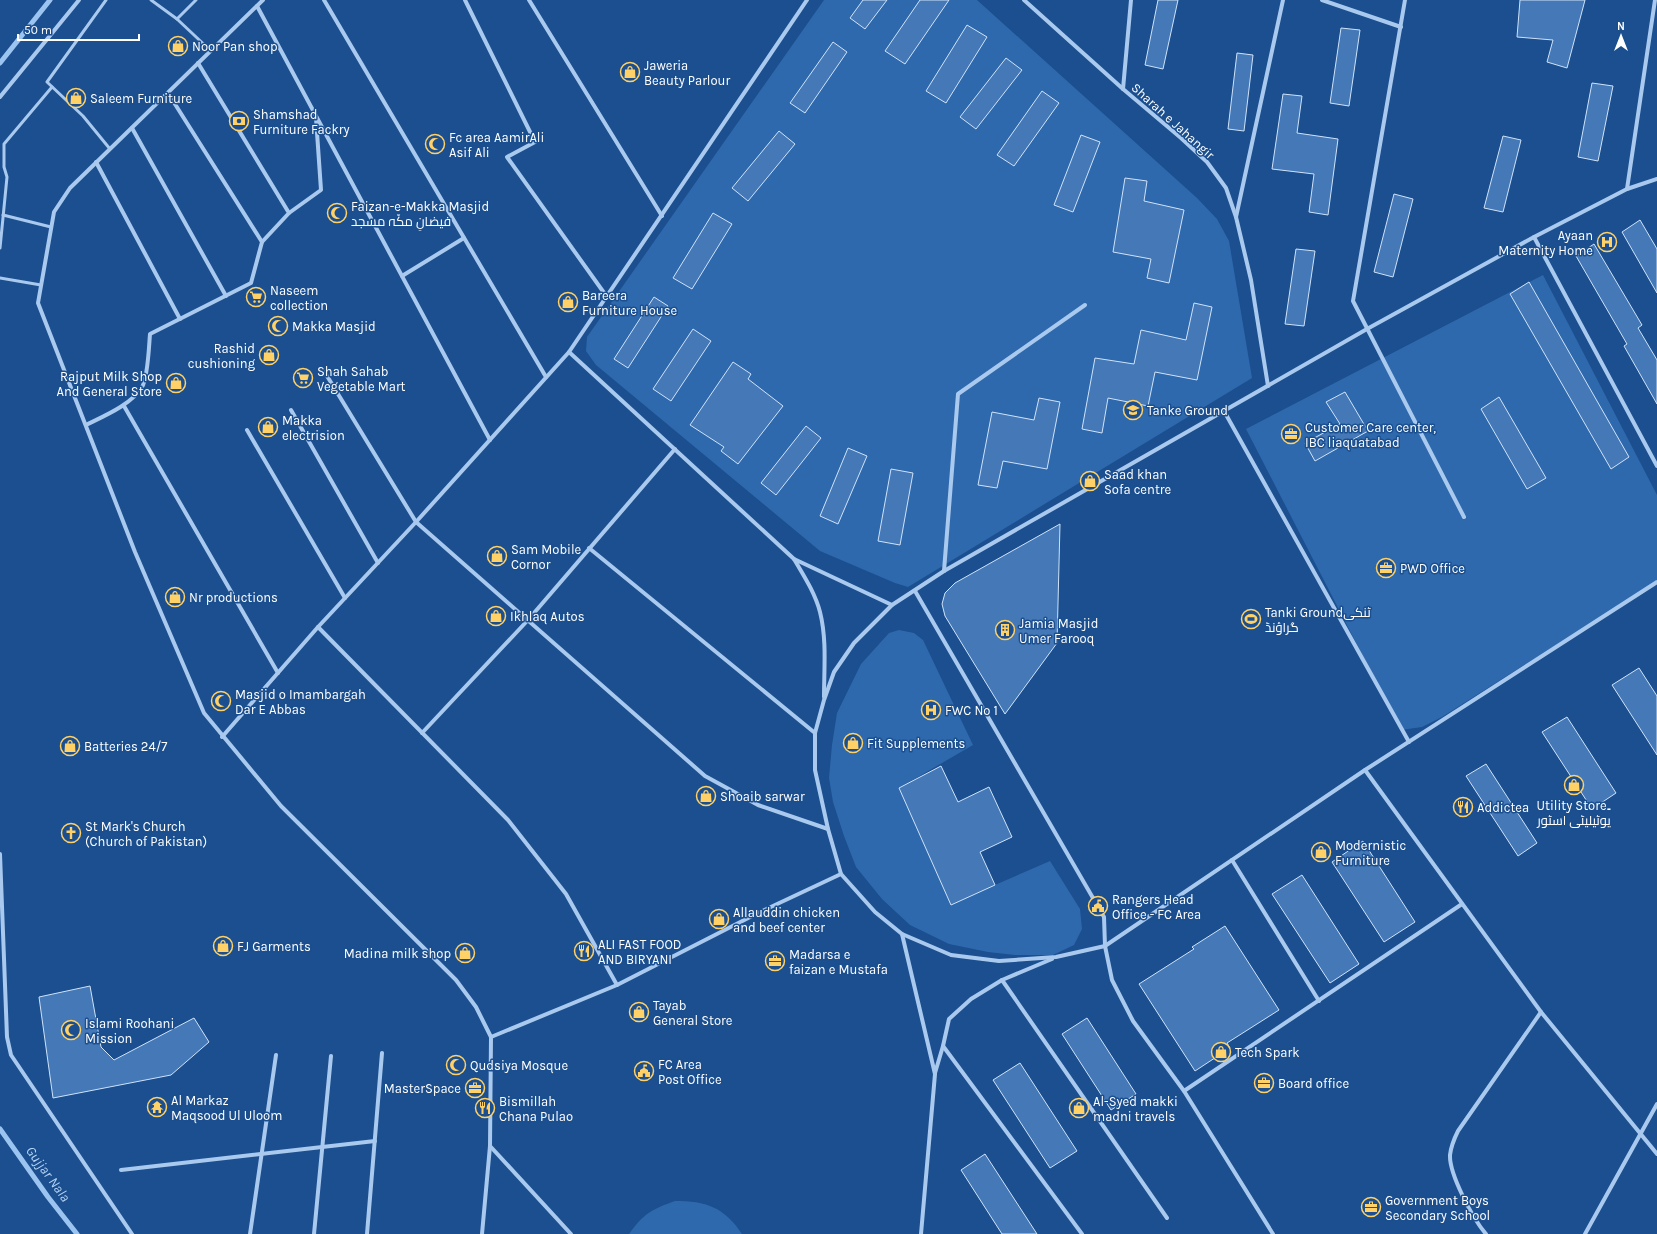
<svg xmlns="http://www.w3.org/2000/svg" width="1657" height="1234" viewBox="0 0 1657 1234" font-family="Karla,Cairo,sans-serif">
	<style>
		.green { fill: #2e69ad }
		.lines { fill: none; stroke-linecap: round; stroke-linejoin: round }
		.stream { stroke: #9cc4f0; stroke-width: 5 }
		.building { fill: #4478b7; stroke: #cfe3fa }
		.lane { stroke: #a9c9ee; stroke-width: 3 }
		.street { stroke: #a9c9ee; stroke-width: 4 }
		.labels { text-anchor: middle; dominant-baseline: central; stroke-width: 3; stroke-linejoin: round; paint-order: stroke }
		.poi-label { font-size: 13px; fill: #fff; stroke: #1b4f8f; text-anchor: start }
		.street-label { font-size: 13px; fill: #fff; stroke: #1b4f8f }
		.water-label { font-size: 14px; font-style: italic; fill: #b5d3f5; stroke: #1b4f8f }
	</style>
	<rect width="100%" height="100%" fill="#1b4f8f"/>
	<g class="green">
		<polygon points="824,0 977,0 1197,198 1217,219 1229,241 1252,378 908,587 895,583 820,551 596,365 586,351 587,337"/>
		<polygon points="1543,275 1657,495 1657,581 1442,717 1422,727 1401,730 1246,429"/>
		<polygon points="899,630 914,633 923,640 973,745 899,788 951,904 1050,861 1080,909 1082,929 1074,945 1053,955 1015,955 988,952 949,944 910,925 882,899 856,867 844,836 833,802 829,778 832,745 837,713 861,664 889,633"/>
		<path d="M675 1201C706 1201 724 1207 742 1234H629C643 1214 652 1209 675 1201Z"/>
	</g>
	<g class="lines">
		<g class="stream">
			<polyline points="0,63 50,0"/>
			<polyline points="0,1129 48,1197 77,1234"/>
		</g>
	</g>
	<g class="building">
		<polygon points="863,0 887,0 865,29 850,18"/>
		<polygon points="920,0 949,0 905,64 885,51"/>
		<polygon points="1158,0 1178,0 1163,69 1145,65"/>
		<polygon points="1520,0 1585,0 1567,68 1547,62 1553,40 1517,37"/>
		<polygon points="967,25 987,37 946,103 926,91"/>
		<polygon points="1341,28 1360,30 1349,106 1330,103"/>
		<polygon points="833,42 847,52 805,113 790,103"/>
		<polygon points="1237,53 1253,55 1244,131 1228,129"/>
		<polygon points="1006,58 1022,70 976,129 960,117"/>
		<polygon points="1592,83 1613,86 1598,161 1578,157"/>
		<polygon points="1042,91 1059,103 1014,166 997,155"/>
		<polygon points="1283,94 1302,96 1297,133 1338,139 1328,215 1309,212 1314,174 1272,169"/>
		<polygon points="779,131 795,144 748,201 732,188"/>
		<polygon points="1081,135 1100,142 1073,212 1054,205"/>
		<polygon points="1503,136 1521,140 1503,212 1484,208"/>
		<polygon points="1125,178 1147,181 1144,201 1184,210 1169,283 1147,278 1151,259 1113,252"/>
		<polygon points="1394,194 1413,199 1393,277 1374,272"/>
		<polygon points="713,213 732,224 692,289 673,278"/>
		<polygon points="1640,220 1657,249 1657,293 1622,232"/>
		<polygon points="1594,244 1642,325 1638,328 1657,360 1657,404 1624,346 1627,344 1576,256"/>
		<polygon points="1296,249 1315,251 1304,326 1285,324"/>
		<polygon points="1529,282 1629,457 1611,469 1510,294"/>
		<polygon points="654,297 668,306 628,368 614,359"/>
		<polygon points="1194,303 1212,307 1197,380 1155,372 1148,406 1108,398 1102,433 1082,429 1095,358 1134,364 1141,330 1186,340"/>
		<polygon points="693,329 711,341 671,401 653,389"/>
		<polygon points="733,362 751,374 748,379 783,406 738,464 721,451 724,447 690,425"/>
		<polygon points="1345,392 1368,431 1315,461 1305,443 1340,424 1326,402"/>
		<polygon points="1499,397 1546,478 1527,489 1481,409"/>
		<polygon points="1039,398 1060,402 1047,469 1003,461 997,488 978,485 992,412 1034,420"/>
		<polygon points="806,426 821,438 776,495 761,483"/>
		<polygon points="848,448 867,456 838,524 820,516"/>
		<polygon points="891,469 913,473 900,545 878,541"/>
		<polygon points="1060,524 1057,643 1005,714 945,616 942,604 945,593 955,583"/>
		<polygon points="1639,668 1657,696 1657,755 1612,685"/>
		<polygon points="1567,717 1616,793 1592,809 1542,732"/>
		<polygon points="1486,764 1537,843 1518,856 1466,776"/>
		<polygon points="941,766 958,802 989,787 1012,837 980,852 995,885 951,905 899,788"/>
		<polygon points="1363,841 1415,922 1384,942 1332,862"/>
		<polygon points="1302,875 1359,964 1330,983 1272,894"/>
		<polygon points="1225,926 1279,1010 1227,1043 1230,1048 1195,1071 1139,984 1194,949 1192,947"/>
		<polygon points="90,986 101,1047 114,1060 194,1018 209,1042 171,1075 53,1098 39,997"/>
		<polygon points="1087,1018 1136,1094 1111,1110 1062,1034"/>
		<polygon points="1020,1063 1077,1151 1050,1168 993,1080"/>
		<polygon points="985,1154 1037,1234 1002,1234 961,1170"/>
	</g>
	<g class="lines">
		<g class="lane">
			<polyline points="106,0 47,82 83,116 110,149"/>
			<polyline points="151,0 177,19 211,51"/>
			<polyline points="177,19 196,0"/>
			<polyline points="3,215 51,227"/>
			<polyline points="0,248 7,177 4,167 4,144 52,87"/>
			<polyline points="0,278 41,285"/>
		</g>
		<g class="street">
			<polyline points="263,0 70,188 54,212 38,303 135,552 204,713 281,806 456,980 476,1007 491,1037 490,1146 482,1234"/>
			<polyline points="324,0 546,377"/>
			<polyline points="465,0 535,142 507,157 607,297"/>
			<polyline points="529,0 662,216"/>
			<polyline points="1024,0 1123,89 1181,138 1207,162 1226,188 1236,217 1251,280 1268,386"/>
			<polyline points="1322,0 1401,27"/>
			<polyline points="1405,0 1353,301 1464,517"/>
			<polyline points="257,6 490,440"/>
			<polyline points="198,63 289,213 262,242"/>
			<polyline points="1123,89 1131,0"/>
			<polyline points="0,97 79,0"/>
			<polyline points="132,128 226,296"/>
			<polyline points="96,162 180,319"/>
			<polyline points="1657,179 1627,189 1534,237 1367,329 944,571 892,605 854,643 834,672 824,700 815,733 815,770 828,829 841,874 875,912 902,934 951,955 999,961 1056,957 1105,946 1365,770 1657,582"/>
			<polyline points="1627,189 1655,0"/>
			<polyline points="289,213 321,190 316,118"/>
			<polyline points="1236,217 1283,0"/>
			<polyline points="1534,237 1657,466"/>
			<polyline points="402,276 464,238"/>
			<polyline points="569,352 794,559 892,605"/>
			<polyline points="324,371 416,522 705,776 758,805 828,829"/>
			<polyline points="124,406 278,673"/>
			<polyline points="291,410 378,563"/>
			<polyline points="1224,411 1409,742"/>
			<path d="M86 425C104 416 131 405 142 387 148 378 149 345 150 334L251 283 262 242 168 93"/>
			<polyline points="247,430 345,598"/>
			<polyline points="589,548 815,733"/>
			<path d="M794 559C804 576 815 593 820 612 827 640 824 669 824 697"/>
			<polyline points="944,571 958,394 1085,305"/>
			<polyline points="915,591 1104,917 1105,946 1112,980 1133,1021 1184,1091 1273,1234"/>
			<polyline points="318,627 508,820 566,894 617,985"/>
			<polyline points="422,733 528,620 675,449"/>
			<polyline points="222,737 318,627 416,522 569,352 807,0"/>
			<polyline points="1365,770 1541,1012 1657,1154"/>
			<polyline points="0,854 7,1037 11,1055 132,1234"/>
			<polyline points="1232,860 1319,1001"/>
			<polyline points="902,934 935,1074 921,1234"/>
			<polyline points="1002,980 1167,1218"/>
			<polyline points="491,1037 617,985 758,913 841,874"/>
			<polyline points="943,1046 1082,1234"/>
			<polyline points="935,1073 943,1046 949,1019 971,999 1002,980 1052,959"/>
			<polyline points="1184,1091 1462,904"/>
			<polyline points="490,1146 571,1234"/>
			<polyline points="121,1170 375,1141"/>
			<polyline points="250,1234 276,1055"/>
			<polyline points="314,1234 331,1056"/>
			<polyline points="367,1234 382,1053"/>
			<path d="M1486 1234C1473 1219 1449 1174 1450 1155 1451 1146 1454 1139 1458 1131L1541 1012"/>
			<polyline points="1585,1234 1657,1104"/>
		</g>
	</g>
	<defs>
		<symbol id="shop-ring" viewBox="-11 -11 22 22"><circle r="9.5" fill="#1b4f8f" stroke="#ffd166" stroke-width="1.5"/><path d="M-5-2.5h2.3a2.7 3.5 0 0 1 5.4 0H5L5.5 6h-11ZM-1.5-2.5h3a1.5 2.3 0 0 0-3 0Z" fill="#ffd166"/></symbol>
		<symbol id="bank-ring" viewBox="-11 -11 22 22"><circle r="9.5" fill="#1b4f8f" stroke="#ffd166" stroke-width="1.5"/><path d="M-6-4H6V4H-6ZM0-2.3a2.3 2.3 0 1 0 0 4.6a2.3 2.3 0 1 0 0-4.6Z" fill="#ffd166"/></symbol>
		<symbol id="mosque-ring" viewBox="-11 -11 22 22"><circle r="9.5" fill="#1b4f8f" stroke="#ffd166" stroke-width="1.5"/><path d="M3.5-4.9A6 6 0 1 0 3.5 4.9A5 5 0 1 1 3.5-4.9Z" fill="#ffd166"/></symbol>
		<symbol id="hospital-ring" viewBox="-11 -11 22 22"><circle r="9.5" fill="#1b4f8f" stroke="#ffd166" stroke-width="1.5"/><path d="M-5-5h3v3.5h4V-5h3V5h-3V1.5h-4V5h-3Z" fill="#ffd166"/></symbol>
		<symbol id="supermarket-ring" viewBox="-11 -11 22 22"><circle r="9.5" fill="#1b4f8f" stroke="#ffd166" stroke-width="1.5"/><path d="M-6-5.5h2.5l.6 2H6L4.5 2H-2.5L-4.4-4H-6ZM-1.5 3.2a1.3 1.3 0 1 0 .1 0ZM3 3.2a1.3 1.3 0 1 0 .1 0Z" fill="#ffd166"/></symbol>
		<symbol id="school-ring" viewBox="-11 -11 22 22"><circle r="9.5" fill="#1b4f8f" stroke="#ffd166" stroke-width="1.5"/><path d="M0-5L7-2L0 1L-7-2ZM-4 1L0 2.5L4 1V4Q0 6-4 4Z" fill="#ffd166"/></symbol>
		<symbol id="office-ring" viewBox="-11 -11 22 22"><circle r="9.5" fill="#1b4f8f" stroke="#ffd166" stroke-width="1.5"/><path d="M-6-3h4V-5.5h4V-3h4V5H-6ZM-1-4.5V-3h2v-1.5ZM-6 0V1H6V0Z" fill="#ffd166"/></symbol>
		<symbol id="stadium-ring" viewBox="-11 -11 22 22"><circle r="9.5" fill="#1b4f8f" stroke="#ffd166" stroke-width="1.5"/><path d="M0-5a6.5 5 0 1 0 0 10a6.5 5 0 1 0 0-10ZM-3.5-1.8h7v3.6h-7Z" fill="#ffd166"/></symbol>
		<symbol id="building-ring" viewBox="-11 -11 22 22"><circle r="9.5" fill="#1b4f8f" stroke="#ffd166" stroke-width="1.5"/><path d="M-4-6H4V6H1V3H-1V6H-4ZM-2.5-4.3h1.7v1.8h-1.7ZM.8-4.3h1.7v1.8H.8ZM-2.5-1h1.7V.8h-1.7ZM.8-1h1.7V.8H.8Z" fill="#ffd166"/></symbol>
		<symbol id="restaurant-ring" viewBox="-11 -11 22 22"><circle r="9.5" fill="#1b4f8f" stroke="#ffd166" stroke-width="1.5"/><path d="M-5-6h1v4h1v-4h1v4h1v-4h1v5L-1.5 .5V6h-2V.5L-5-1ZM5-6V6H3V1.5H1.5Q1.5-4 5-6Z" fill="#ffd166"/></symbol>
		<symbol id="church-ring" viewBox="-11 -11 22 22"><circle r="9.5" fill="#1b4f8f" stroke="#ffd166" stroke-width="1.5"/><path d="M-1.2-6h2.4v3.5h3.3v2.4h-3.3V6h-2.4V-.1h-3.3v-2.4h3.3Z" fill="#ffd166"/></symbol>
		<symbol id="civic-ring" viewBox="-11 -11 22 22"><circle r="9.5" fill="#1b4f8f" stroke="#ffd166" stroke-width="1.5"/><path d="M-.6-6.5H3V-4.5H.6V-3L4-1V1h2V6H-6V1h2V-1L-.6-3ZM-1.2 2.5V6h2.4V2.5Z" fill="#ffd166"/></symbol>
		<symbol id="temple-ring" viewBox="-11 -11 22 22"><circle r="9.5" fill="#1b4f8f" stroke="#ffd166" stroke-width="1.5"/><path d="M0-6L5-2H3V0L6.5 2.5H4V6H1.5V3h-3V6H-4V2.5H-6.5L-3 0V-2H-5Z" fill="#ffd166"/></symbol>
	</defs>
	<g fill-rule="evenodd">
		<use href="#shop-ring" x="167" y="35" width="22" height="22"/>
		<use href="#shop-ring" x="619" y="61" width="22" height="22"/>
		<use href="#shop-ring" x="65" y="87" width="22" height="22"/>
		<use href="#bank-ring" x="228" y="110" width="22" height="22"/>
		<use href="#mosque-ring" x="424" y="133" width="22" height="22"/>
		<use href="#mosque-ring" x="326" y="202" width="22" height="22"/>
		<use href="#hospital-ring" x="1596" y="231" width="22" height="22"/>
		<use href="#supermarket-ring" x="245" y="286" width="22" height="22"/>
		<use href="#shop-ring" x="557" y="291" width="22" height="22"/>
		<use href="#mosque-ring" x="267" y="315" width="22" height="22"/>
		<use href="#shop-ring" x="258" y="344" width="22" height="22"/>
		<use href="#supermarket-ring" x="292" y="367" width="22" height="22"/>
		<use href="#shop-ring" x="165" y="372" width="22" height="22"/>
		<use href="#school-ring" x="1122" y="399" width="22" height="22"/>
		<use href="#shop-ring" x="257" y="416" width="22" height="22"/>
		<use href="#office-ring" x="1280" y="423" width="22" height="22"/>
		<use href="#shop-ring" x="1079" y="470" width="22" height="22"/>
		<use href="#shop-ring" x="486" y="545" width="22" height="22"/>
		<use href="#office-ring" x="1375" y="557" width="22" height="22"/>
		<use href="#shop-ring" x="164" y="586" width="22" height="22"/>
		<use href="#shop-ring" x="485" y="605" width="22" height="22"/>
		<use href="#stadium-ring" x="1240" y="608" width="22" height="22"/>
		<use href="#building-ring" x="994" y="619" width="22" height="22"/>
		<use href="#mosque-ring" x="210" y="690" width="22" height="22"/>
		<use href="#hospital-ring" x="920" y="699" width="22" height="22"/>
		<use href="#shop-ring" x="842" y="732" width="22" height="22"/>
		<use href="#shop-ring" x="59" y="735" width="22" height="22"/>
		<use href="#shop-ring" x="1563" y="774" width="22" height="22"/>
		<use href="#shop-ring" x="695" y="785" width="22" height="22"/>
		<use href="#restaurant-ring" x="1452" y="796" width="22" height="22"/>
		<use href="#church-ring" x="60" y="822" width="22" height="22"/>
		<use href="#shop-ring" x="1310" y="841" width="22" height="22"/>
		<use href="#civic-ring" x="1087" y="895" width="22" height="22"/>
		<use href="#shop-ring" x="708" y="908" width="22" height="22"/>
		<use href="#shop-ring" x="212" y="935" width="22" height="22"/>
		<use href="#restaurant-ring" x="573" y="940" width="22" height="22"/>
		<use href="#shop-ring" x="454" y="942" width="22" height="22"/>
		<use href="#office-ring" x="764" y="950" width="22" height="22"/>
		<use href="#shop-ring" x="628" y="1001" width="22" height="22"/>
		<use href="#mosque-ring" x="60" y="1019" width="22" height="22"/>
		<use href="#shop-ring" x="1210" y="1041" width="22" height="22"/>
		<use href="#mosque-ring" x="445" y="1054" width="22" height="22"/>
		<use href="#civic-ring" x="633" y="1060" width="22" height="22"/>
		<use href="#office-ring" x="1253" y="1072" width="22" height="22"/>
		<use href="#office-ring" x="464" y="1077" width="22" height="22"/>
		<use href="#temple-ring" x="146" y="1096" width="22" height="22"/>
		<use href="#restaurant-ring" x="474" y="1097" width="22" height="22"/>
		<use href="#shop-ring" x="1068" y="1097" width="22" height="22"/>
		<use href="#office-ring" x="1360" y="1196" width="22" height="22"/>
	</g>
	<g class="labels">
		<g class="poi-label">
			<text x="192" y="46">Noor Pan shop</text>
			<text x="644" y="65">Jaweria<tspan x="644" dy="15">Beauty Parlour</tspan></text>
			<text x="90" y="98">Saleem Furniture</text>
			<text x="253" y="114">Shamshad<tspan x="253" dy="15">Furniture Fackry</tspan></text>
			<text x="449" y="137">Fc area AamirAli<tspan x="449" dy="15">Asif Ali</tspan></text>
			<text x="351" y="206">Faizan-e-Makka Masjid<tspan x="351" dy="15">فیضانِ مکّہ مسجد</tspan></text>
			<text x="1593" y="235" text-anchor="end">Ayaan<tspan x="1593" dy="15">Maternity Home</tspan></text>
			<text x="270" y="290">Naseem<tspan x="270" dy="15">collection</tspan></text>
			<text x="582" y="295">Bareera<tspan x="582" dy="15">Furniture House</tspan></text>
			<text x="292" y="326">Makka Masjid</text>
			<text x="255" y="348" text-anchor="end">Rashid<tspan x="255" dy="15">cushioning</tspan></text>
			<text x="317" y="371">Shah Sahab<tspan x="317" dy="15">Vegetable Mart</tspan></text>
			<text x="162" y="376" text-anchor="end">Rajput Milk Shop<tspan x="162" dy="15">And General Store</tspan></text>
			<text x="1147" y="410">Tanke Ground</text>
			<text x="282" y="420">Makka<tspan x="282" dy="15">electrision</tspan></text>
			<text x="1305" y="427">Customer Care center,<tspan x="1305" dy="15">IBC liaquatabad</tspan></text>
			<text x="1104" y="474">Saad khan<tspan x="1104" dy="15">Sofa centre</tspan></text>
			<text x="511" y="549">Sam Mobile<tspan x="511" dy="15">Cornor</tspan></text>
			<text x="1400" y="568">PWD Office</text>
			<text x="189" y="597">Nr productions</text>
			<text x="1265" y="612">Tanki Groundٹنکی<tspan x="1265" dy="15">گراؤنڈ</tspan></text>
			<text x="510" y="616">Ikhlaq Autos</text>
			<text x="1019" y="623">Jamia Masjid<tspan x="1019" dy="15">Umer Farooq</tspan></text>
			<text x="235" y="694">Masjid o Imambargah<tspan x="235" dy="15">Dar E Abbas</tspan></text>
			<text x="945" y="710">FWC No 1</text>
			<text x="867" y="743">Fit Supplements</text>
			<text x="84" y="746">Batteries 24/7</text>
			<text x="720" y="796">Shoaib sarwar</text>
			<text x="1574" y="805" text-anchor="middle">Utility Store۔<tspan x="1574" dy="15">یوٹیلیٹی اسٹور</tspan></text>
			<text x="1477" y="807">Addictea</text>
			<text x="85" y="826">St Mark's Church<tspan x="85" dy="15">(Church of Pakistan)</tspan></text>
			<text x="1335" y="845">Modernistic<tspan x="1335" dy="15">Furniture</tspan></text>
			<text x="1112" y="899">Rangers Head<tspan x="1112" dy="15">Office - FC Area</tspan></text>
			<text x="733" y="912">Allauddin chicken<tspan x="733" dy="15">and beef center</tspan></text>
			<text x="598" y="944">ALI FAST FOOD<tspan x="598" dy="15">AND BIRYANI</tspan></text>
			<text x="237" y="946">FJ Garments</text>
			<text x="451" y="953" text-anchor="end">Madina milk shop</text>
			<text x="789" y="954">Madarsa e<tspan x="789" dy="15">faizan e Mustafa</tspan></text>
			<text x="653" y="1005">Tayab<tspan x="653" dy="15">General Store</tspan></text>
			<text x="85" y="1023">Islami Roohani<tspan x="85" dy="15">Mission</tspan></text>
			<text x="1235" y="1052">Tech Spark</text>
			<text x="658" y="1064">FC Area<tspan x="658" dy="15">Post Office</tspan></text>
			<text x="470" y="1065">Qudsiya Mosque</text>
			<text x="1278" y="1083">Board office</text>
			<text x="461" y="1088" text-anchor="end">MasterSpace</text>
			<text x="171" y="1100">Al Markaz<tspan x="171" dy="15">Maqsood Ul Uloom</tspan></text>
			<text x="499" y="1101">Bismillah<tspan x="499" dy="15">Chana Pulao</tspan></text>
			<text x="1093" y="1101">Al-Syed makki<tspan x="1093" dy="15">madni travels</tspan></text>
			<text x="1385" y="1200">Government Boys<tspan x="1385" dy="15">Secondary School</tspan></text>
		</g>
		<g class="street-label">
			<text transform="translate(1173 121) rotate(42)">Sharah e Jahangir</text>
		</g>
		<g class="water-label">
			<text transform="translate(48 1174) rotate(54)">Gujjar Nala</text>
		</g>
	</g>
	<g transform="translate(1621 36)" stroke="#1b4f8f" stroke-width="3" paint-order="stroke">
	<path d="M0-3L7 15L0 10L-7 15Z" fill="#ffffff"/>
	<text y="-6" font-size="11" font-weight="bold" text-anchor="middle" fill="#ffffff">N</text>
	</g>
	<path d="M18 34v6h121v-6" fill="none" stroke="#ffffff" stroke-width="2"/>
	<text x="24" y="34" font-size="12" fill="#ffffff" stroke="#1b4f8f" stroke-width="3" paint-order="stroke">50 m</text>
</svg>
